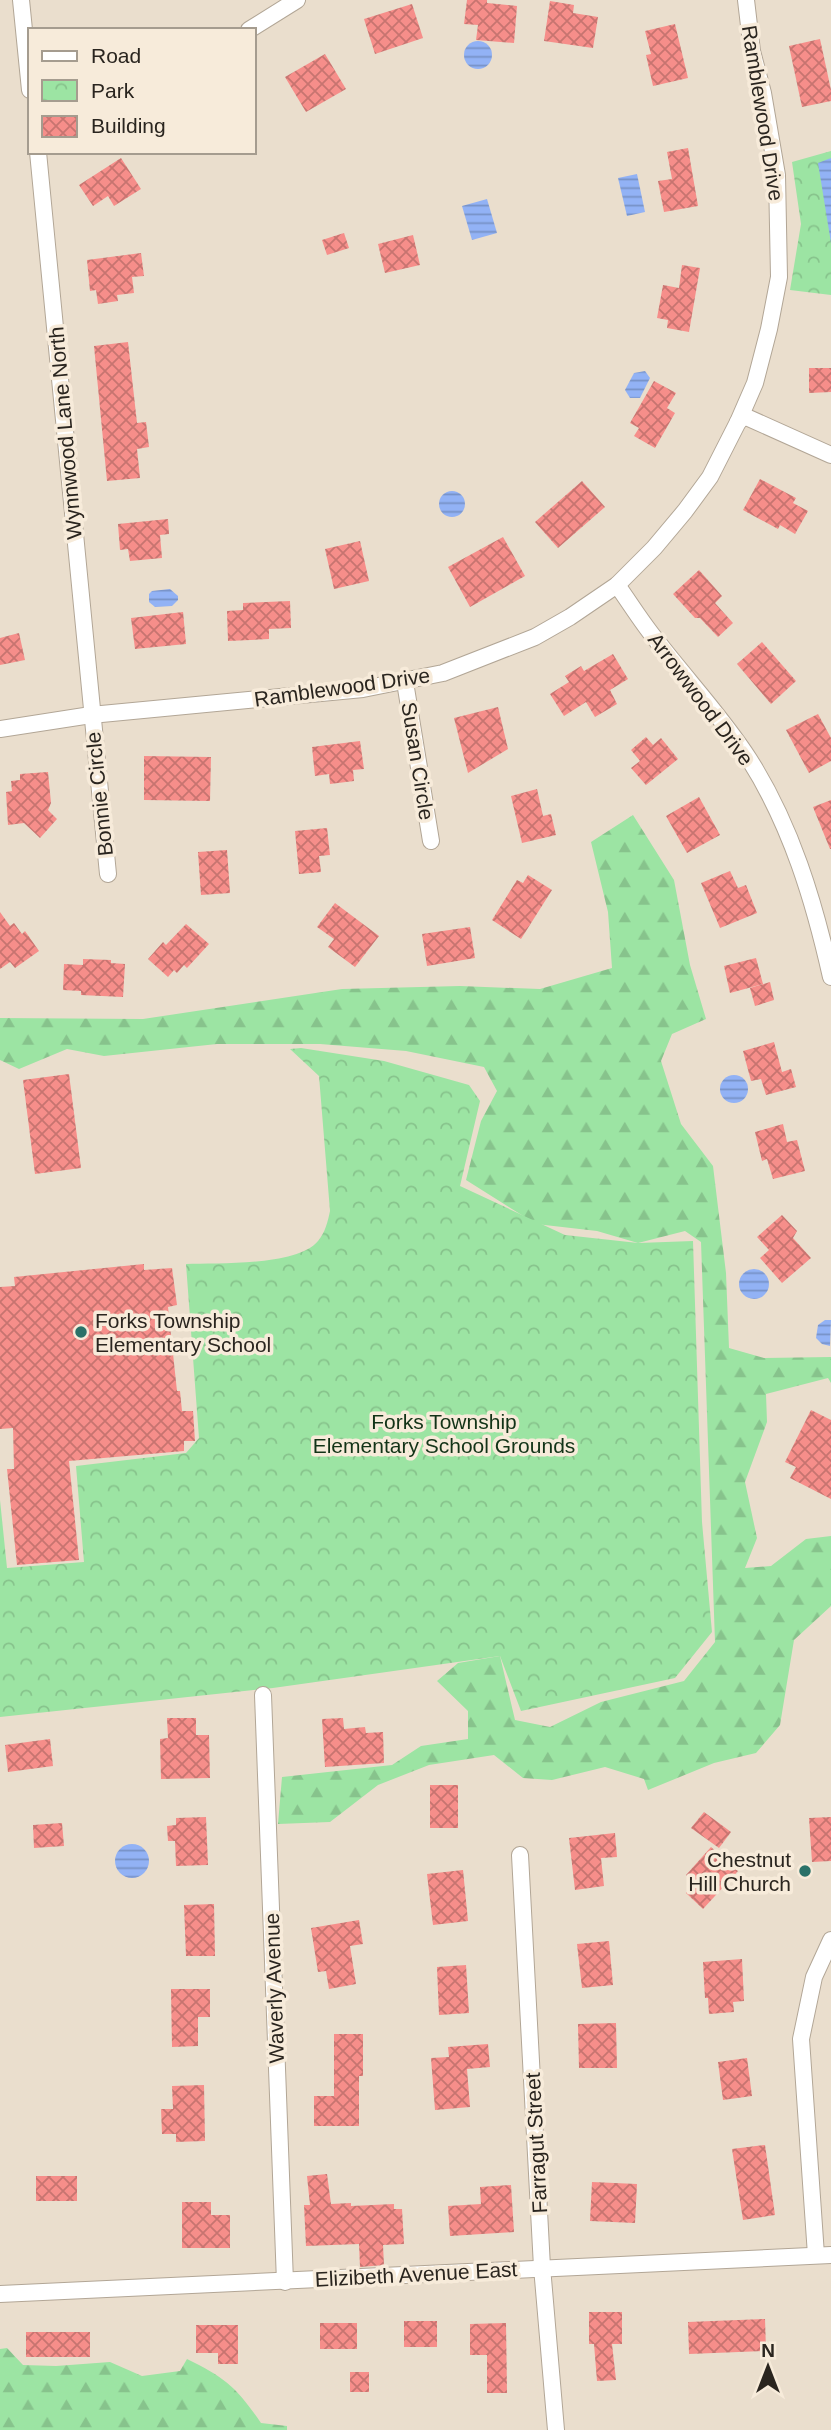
<svg xmlns="http://www.w3.org/2000/svg" width="831" height="2430" viewBox="0 0 831 2430" font-family="Arial,sans-serif">
	<style>
		.forest { fill: url(#forest-firs) }
		.park { fill: url(#park-crowns) }
		.water { fill: url(#water-rules) }
		.building { fill: url(#building-cross-hatch) }
		.lines { fill: none; stroke-linecap: round; stroke-linejoin: round }
		.street-casing { stroke: #b2a696; stroke-width: 18 }
		.street { stroke: #fff; stroke-width: 16 }
		.poi-dot { fill: #2a7168; stroke: #f7ebda; stroke-width: 2.5 }
		.labels { text-anchor: middle; dominant-baseline: central; stroke-width: 7; stroke-linejoin: round; paint-order: stroke }
		.street-label { font-size: 21px; fill: #2a251f; stroke: #f7ebda }
		.poi-label { font-size: 21px; fill: #2a251f; stroke: #f7ebda; text-anchor: start }
		.park-label { font-size: 21px; fill: #123317; stroke: #f7ebda }
	</style>
	<defs>
		<pattern id="forest-firs" width="22" height="20" patternUnits="userSpaceOnUse" patternTransform="scale(1.75)"><rect width="22" height="20" fill="#9ce4a3"/><path d="M5 1l3.5 6h-7zM16 11l3.5 6h-7z" fill="#87c38c"/></pattern>
		<pattern id="park-crowns" width="20" height="18" patternUnits="userSpaceOnUse" patternTransform="scale(1.75)"><rect width="20" height="18" fill="#9ce4a3"/><path d="M2 6a3 3 0 1 1 6 0M12 15a3 3 0 1 1 6 0" fill="none" stroke="#87c38c"/></pattern>
		<pattern id="water-rules" width="6" height="5" patternUnits="userSpaceOnUse" patternTransform="scale(1.75)"><rect width="6" height="5" fill="#92b2f5"/><path d="M0 2.5h6" fill="none" stroke="#7791c6"/></pattern>
		<pattern id="building-cross-hatch" width="8" height="8" patternUnits="userSpaceOnUse" patternTransform="scale(1.75)"><rect width="8" height="8" fill="#f68e8a"/><path d="M0 0l8 8M0 8l8-8" fill="none" stroke="#c77470"/></pattern>
	</defs>
	<rect width="100%" height="100%" fill="#eadecd"/>
	<g class="forest">
		<polygon points="633,815 674,880 690,965 706,1019 672,1034 661,1061 681,1124 713,1166 726,1273 729,1348 764,1358 831,1357 831,1383 828,1378 766,1394 767,1422 745,1482 757,1538 745,1568 771,1566 806,1539 831,1536 831,1606 794,1640 780,1725 756,1753 714,1763 648,1790 644,1779 605,1767 552,1780 523,1778 494,1755 429,1765 378,1785 330,1822 278,1824 282,1777 392,1765 421,1746 468,1739 468,1711 437,1681 458,1663 500,1656 515,1720 550,1727 601,1702 684,1681 715,1642 701,1242 685,1231 638,1243 597,1231 536,1224 466,1180 481,1121 497,1091 484,1067 406,1051 320,1044 217,1044 104,1056 67,1049 19,1069 0,1060 0,1018 143,1019 342,989 460,986 540,989 612,968 608,912 591,842"/>
		<path d="M7 2348 23 2365 56 2366 110 2362 142 2376 180 2371 187 2359C226 2378 237 2388 261 2423L287 2426V2430H0V2349Z"/>
	</g>
	<g class="park">
		<polygon points="831,151 831,295 790,290 801,224 792,162"/>
		<path d="M301 1048 384 1061 469 1085 480 1101 460 1186 565 1235 638 1243 693 1241 702 1522 712 1632 675 1678 521 1711 500 1656 273 1688 0 1717V1500L7 1568 84 1562 76 1466 186 1453 199 1438 186 1264C218 1263 298 1266 318 1241 325 1233 328 1221 330 1211L319 1076 290 1049Z"/>
	</g>
	<g class="water">
		<circle cx="478" cy="55" r="14"/>
		<polygon points="831,158 831,243 818,163"/>
		<polygon points="637,174 645,212 627,216 618,178"/>
		<polygon points="487,199 497,233 472,240 462,206"/>
		<polygon points="645,371 650,378 640,398 630,398 625,390 634,373"/>
		<circle cx="452" cy="504" r="13"/>
		<polygon points="170,589 178,596 178,600 172,606 155,607 149,602 149,594 152,591"/>
		<circle cx="734" cy="1089" r="14"/>
		<circle cx="754" cy="1284" r="15"/>
		<polygon points="825,1320 831,1320 830,1346 822,1344 816,1338 818,1325"/>
		<circle cx="132" cy="1861" r="17"/>
	</g>
	<g class="building">
		<polygon points="467,0 487,0 487,3 517,6 514,43 476,40 478,25 464,24"/>
		<polygon points="550,1 574,5 573,13 598,17 593,48 544,41"/>
		<polygon points="412,4 423,38 375,54 364,19"/>
		<polygon points="675,24 688,78 653,86 646,55 651,54 645,31"/>
		<polygon points="820,39 831,90 831,101 802,107 789,46"/>
		<polygon points="325,54 346,89 306,112 285,77"/>
		<polygon points="688,148 698,206 664,212 658,181 672,179 667,152"/>
		<polygon points="121,158 141,189 114,206 108,196 93,206 79,185"/>
		<polygon points="344,233 349,248 327,255 322,240"/>
		<polygon points="413,235 420,265 385,273 378,244"/>
		<polygon points="141,253 144,276 132,277 134,293 117,295 118,301 98,304 96,290 90,291 87,260"/>
		<polygon points="682,265 700,268 689,332 667,328 668,320 657,318 663,285 679,288"/>
		<polygon points="128,342 137,423 146,422 149,447 137,449 140,478 107,481 94,346"/>
		<polygon points="809,368 831,368 831,392 809,393"/>
		<polygon points="654,381 676,393 667,408 675,413 655,448 634,436 639,428 630,423"/>
		<polygon points="760,479 796,498 793,503 808,511 795,534 780,525 778,529 743,510"/>
		<polygon points="582,481 605,507 558,548 535,522"/>
		<polygon points="168,519 169,534 160,535 162,558 130,561 128,549 120,550 118,524"/>
		<polygon points="503,537 525,576 470,607 448,567"/>
		<polygon points="360,541 369,581 334,589 325,549"/>
		<polygon points="699,570 722,596 715,603 733,623 718,637 700,618 695,618 673,594"/>
		<polygon points="290,601 291,628 269,629 269,639 228,641 227,611 243,610 243,603"/>
		<polygon points="183,612 186,644 135,649 131,618"/>
		<polygon points="19,633 25,660 0,665 0,638"/>
		<polygon points="762,642 796,681 771,704 737,664"/>
		<polygon points="613,654 628,679 610,690 617,704 595,717 586,702 564,716 550,694 569,682 565,676 581,666 584,671"/>
		<polygon points="498,707 508,749 468,773 454,718"/>
		<polygon points="818,714 831,738 831,761 809,773 786,730"/>
		<polygon points="646,737 653,745 661,738 678,759 646,785 631,768 640,761 631,750"/>
		<polygon points="360,741 364,769 353,770 354,781 330,784 329,774 315,776 312,747"/>
		<polygon points="144,756 211,757 210,801 144,800"/>
		<polygon points="48,772 51,803 48,810 57,819 40,838 24,823 8,825 6,792 12,791 11,781 20,780 20,774"/>
		<polygon points="537,789 543,816 551,814 556,835 522,843 511,796"/>
		<polygon points="699,797 720,835 687,853 666,816"/>
		<polygon points="831,800 831,849 830,849 813,807"/>
		<polygon points="327,828 330,855 319,856 321,872 299,874 295,831"/>
		<polygon points="227,850 230,893 201,895 198,852"/>
		<polygon points="730,871 738,888 746,885 757,913 720,928 701,883"/>
		<polygon points="528,875 552,890 521,939 492,920 517,880 523,883"/>
		<polygon points="335,903 379,936 355,967 328,947 334,939 317,927"/>
		<polygon points="0,912 10,926 14,923 22,934 25,931 39,951 15,968 10,962 0,969"/>
		<polygon points="186,924 209,944 187,968 184,965 177,973 174,970 168,977 148,959 163,942 166,945"/>
		<polygon points="470,927 475,958 427,966 422,934"/>
		<polygon points="756,958 763,984 730,993 724,966"/>
		<polygon points="83,959 111,960 111,963 125,964 123,997 81,995 81,991 63,990 64,964 83,965"/>
		<polygon points="770,982 774,1000 755,1006 750,988"/>
		<polygon points="774,1042 782,1072 791,1069 796,1087 766,1095 761,1079 751,1081 743,1051"/>
		<polygon points="69,1074 81,1168 35,1174 23,1080"/>
		<polygon points="783,1124 787,1142 797,1140 805,1171 773,1179 767,1159 762,1161 755,1132"/>
		<polygon points="782,1215 797,1231 793,1238 811,1258 782,1283 760,1258 769,1250 757,1237"/>
		<polygon points="144,1264 144,1270 172,1268 177,1305 168,1307 177,1391 180,1391 182,1411 193,1411 195,1441 184,1441 184,1451 69,1461 79,1560 17,1565 7,1469 14,1469 13,1428 0,1429 0,1287 15,1286 14,1277"/>
		<polygon points="811,1410 831,1420 831,1499 790,1478 796,1467 785,1462"/>
		<polygon points="167,1718 196,1718 196,1735 209,1735 210,1778 161,1779 160,1739 168,1738"/>
		<polygon points="343,1718 344,1729 365,1727 366,1733 383,1732 384,1763 325,1767 322,1719"/>
		<polygon points="50,1739 53,1766 8,1772 5,1745"/>
		<rect x="430" y="1785" width="28" height="43"/>
		<polygon points="704,1812 731,1832 719,1848 691,1828"/>
		<polygon points="206,1817 208,1865 176,1866 175,1841 168,1841 167,1826 176,1825 176,1818"/>
		<polygon points="831,1817 831,1861 812,1862 809,1818"/>
		<polygon points="62,1823 64,1846 34,1848 33,1825"/>
		<polygon points="615,1833 617,1857 601,1858 604,1886 575,1890 569,1838"/>
		<polygon points="711,1847 738,1871 703,1909 686,1893 695,1883 686,1875"/>
		<polygon points="463,1870 468,1921 433,1925 427,1874"/>
		<polygon points="214,1904 215,1956 186,1956 184,1905"/>
		<polygon points="359,1920 363,1944 350,1946 356,1984 329,1989 326,1971 318,1972 311,1928"/>
		<polygon points="609,1941 613,1985 582,1988 577,1944"/>
		<polygon points="742,1959 744,2001 733,2002 734,2012 709,2014 708,1998 705,1998 703,1962"/>
		<polygon points="466,1965 469,2013 439,2015 437,1967"/>
		<polygon points="171,1989 210,1989 210,2017 198,2017 198,2046 172,2047"/>
		<polygon points="616,2023 617,2068 579,2068 578,2024"/>
		<polygon points="334,2034 363,2034 363,2076 359,2076 359,2126 314,2126 314,2096 334,2096"/>
		<polygon points="488,2044 490,2067 467,2069 470,2107 435,2110 431,2058 449,2057 448,2047"/>
		<polygon points="747,2058 752,2096 723,2100 718,2062"/>
		<polygon points="204,2085 205,2141 176,2142 176,2134 162,2134 161,2109 173,2109 172,2086"/>
		<polygon points="765,2145 775,2215 743,2220 732,2149"/>
		<polygon points="327,2174 331,2204 351,2203 351,2206 394,2204 394,2209 402,2209 404,2244 383,2245 384,2265 360,2267 359,2244 306,2246 304,2205 310,2205 307,2176"/>
		<rect x="36" y="2176" width="41" height="25"/>
		<polygon points="592,2182 637,2184 635,2223 590,2221"/>
		<polygon points="511,2185 514,2232 450,2236 448,2206 481,2204 480,2187"/>
		<polygon points="182,2202 211,2202 211,2215 230,2215 230,2248 182,2248"/>
		<polygon points="589,2312 622,2312 622,2344 612,2344 616,2380 597,2381 594,2344 589,2344"/>
		<polygon points="765,2319 766,2351 689,2354 688,2322"/>
		<rect x="404" y="2321" width="33" height="26"/>
		<rect x="320" y="2323" width="37" height="26"/>
		<polygon points="506,2323 507,2393 487,2393 487,2355 470,2355 470,2324"/>
		<polygon points="196,2325 238,2325 238,2364 218,2364 218,2353 196,2353"/>
		<rect x="26" y="2332" width="64" height="25"/>
		<rect x="350" y="2372" width="19" height="20"/>
	</g>
	<g class="lines">
		<defs>
			<g id="street">
				<polyline points="21,0 30,90"/>
				<polyline points="249,30 297,0"/>
				<polyline points="38,152 108,874"/>
				<polyline points="738,422 744,416 831,455"/>
				<path d="M617 585C630 603 642 623 657 641 687 680 722 717 749 759 791 825 814 901 831 977"/>
				<polyline points="405,682 431,841"/>
				<polyline points="0,729 91,715 363,689 443,673 535,637 570,617 617,585 654,548 685,511 710,477 738,422 755,383 769,329 779,277 777,175 763,93 752,51 746,0"/>
				<polyline points="263,1695 285,2282"/>
				<polyline points="520,1855 542,2267 556,2430"/>
				<polyline points="816,2255 801,2039 814,1977 831,1940"/>
				<polyline points="0,2294 831,2255"/>
			</g>
		</defs>
		<use href="#street" class="street-casing"/>
		<use href="#street" class="street"/>
	</g>
	<g class="poi-dot">
		<circle cx="81" cy="1332" r="7"/>
		<circle cx="805" cy="1871" r="7"/>
	</g>
	<g class="labels">
		<g class="street-label">
			<text transform="translate(763 113) rotate(81)">Ramblewood Drive</text>
			<text transform="translate(65 433) rotate(-95)">Wynnwood Lane North</text>
			<text transform="translate(342 687) rotate(-8)">Ramblewood Drive</text>
			<text transform="translate(701 699) rotate(53)">Arrowwood Drive</text>
			<text transform="translate(418 761) rotate(81)">Susan Circle</text>
			<text transform="translate(99 794) rotate(-96)">Bonnie Circle</text>
			<text transform="translate(274 1988) rotate(-92)">Waverly Avenue</text>
			<text transform="translate(536 2143) rotate(-93)">Farragut Street</text>
			<text transform="translate(416 2274) rotate(-3)">Elizibeth Avenue East</text>
		</g>
		<g class="poi-label">
			<text x="95" y="1320">Forks Township<tspan x="95" dy="24">Elementary School</tspan></text>
			<text x="791" y="1859" text-anchor="end">Chestnut<tspan x="791" dy="24">Hill Church</tspan></text>
		</g>
		<g class="park-label">
			<text x="444" y="1421">Forks Township<tspan x="444" dy="24">Elementary School Grounds</tspan></text>
		</g>
	</g>
	<rect x="28" y="28" width="228" height="126" fill="#f7ebda" stroke="#a59c8f" stroke-width="2"/>
	<rect x="42" y="51" width="35" height="10" fill="#ffffff" stroke="#a59c8f" stroke-width="2"/>
	<text x="91" y="63" font-size="21" fill="#2a251f">Road</text>
	<rect x="42" y="80" width="35" height="21" fill="url(#park-crowns)" stroke="#a59c8f" stroke-width="2"/>
	<text x="91" y="98" font-size="21" fill="#2a251f">Park</text>
	<rect x="42" y="116" width="35" height="21" fill="url(#building-cross-hatch)" stroke="#a59c8f" stroke-width="2"/>
	<text x="91" y="133" font-size="21" fill="#2a251f">Building</text>
	<g transform="translate(768 2367)" stroke="#f7ebda" stroke-width="5" paint-order="stroke">
	<path d="M0-5L12 26L0 18L-12 26Z" fill="#2a251f"/>
	<text y="-10" font-size="19" font-weight="bold" text-anchor="middle" fill="#2a251f">N</text>
	</g>
</svg>
